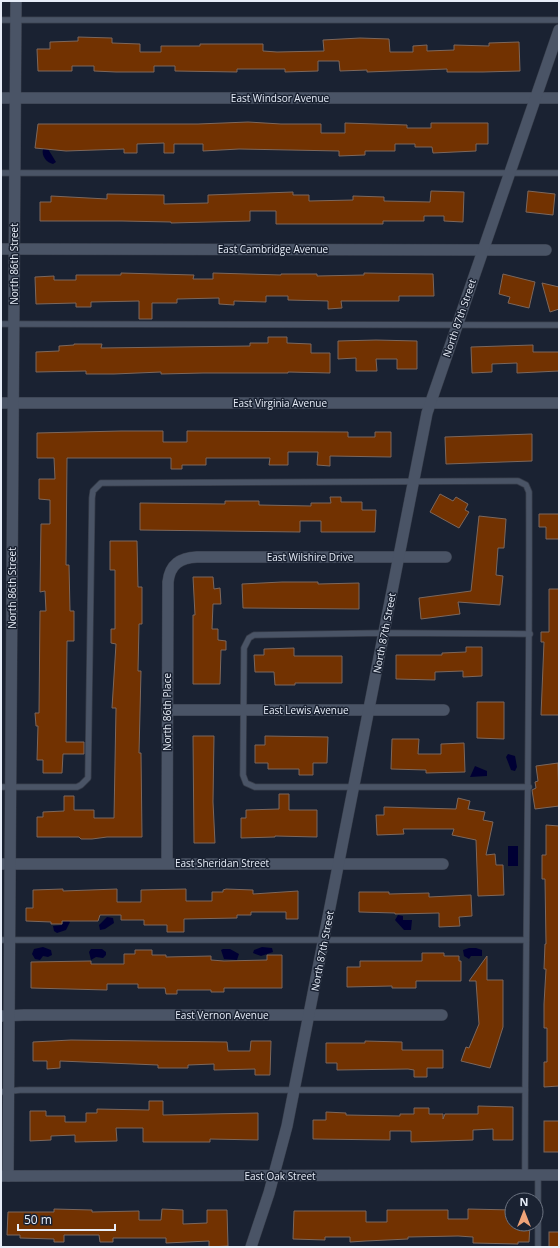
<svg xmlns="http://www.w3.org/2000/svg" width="560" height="1248" viewBox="0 0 560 1248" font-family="'Open Sans',sans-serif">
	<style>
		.water { fill: #000034 }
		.building { fill: #723201; stroke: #7c675c }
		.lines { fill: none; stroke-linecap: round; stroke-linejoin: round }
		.service-casing { stroke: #373d4a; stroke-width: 7 }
		.minor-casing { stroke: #373d4a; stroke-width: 12 }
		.tertiary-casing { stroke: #373d4a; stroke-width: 12 }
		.service { stroke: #4a5466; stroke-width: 5.5 }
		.minor { stroke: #4a5466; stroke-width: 11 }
		.tertiary { stroke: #4a5466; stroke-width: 11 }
		.labels { text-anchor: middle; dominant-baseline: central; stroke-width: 3; stroke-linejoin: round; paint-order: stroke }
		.street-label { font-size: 10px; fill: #e7edf8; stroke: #1a2232 }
	</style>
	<rect width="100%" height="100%" fill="#1a2232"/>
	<g class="water">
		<path d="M43 149H48L56 162 53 164C47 163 41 156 43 149Z"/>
		<polygon points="508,754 515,756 517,767 515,771 511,770 506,757"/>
		<polygon points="475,766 487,771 487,776 470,777"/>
		<rect x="508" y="846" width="10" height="20"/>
		<polygon points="398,915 403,916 403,920 412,920 411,930 404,930 395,920"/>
		<polygon points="107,917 113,918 114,923 105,929 100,930 99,925"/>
		<polygon points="64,920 68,920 70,922 66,930 57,933 54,931 53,926 62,925"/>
		<polygon points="43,947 51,950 52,955 48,957 43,956 40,960 35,959 32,954 34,949"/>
		<polygon points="262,947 272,948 273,952 261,956 253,953 254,950"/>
		<polygon points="469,948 476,948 482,950 482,956 471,956 469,959 464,956 463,950"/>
		<polygon points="91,949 102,949 106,952 106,955 103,958 96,957 91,960 89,952"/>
		<polygon points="223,949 230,949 239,954 237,960 224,959 221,950"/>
	</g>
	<g class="building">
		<polygon points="78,37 112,38 112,43 140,44 140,52 161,52 161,46 200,46 200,44 263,44 263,51 277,52 324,51 323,40 360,38 389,39 390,52 413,52 413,46 427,45 427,51 454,50 454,45 489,46 489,43 519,42 520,71 483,72 447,72 447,69 367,72 367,70 340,71 339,61 318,61 318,71 285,72 285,69 237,69 237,72 175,71 175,66 154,66 154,72 116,72 94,71 94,66 72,66 72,71 38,71 37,49 50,49 50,42 78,41"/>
		<polygon points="248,122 281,124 321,124 321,133 345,133 345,123 407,125 407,128 431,128 431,123 488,123 488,144 476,144 476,151 433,153 432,147 415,147 415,144 395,144 395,151 365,151 365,155 339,156 339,151 239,149 203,151 203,144 174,144 174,153 164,153 164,143 137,144 137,153 124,153 124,149 66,151 35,148 38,124 198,124"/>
		<polygon points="431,191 464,192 463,222 444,221 444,216 424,216 424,221 383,221 383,224 276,224 276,211 250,211 250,221 171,223 171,222 122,221 40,221 40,202 51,202 51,196 107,199 107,194 164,195 164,204 208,203 208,195 293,192 293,195 309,195 309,201 353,200 353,196 384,197 384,201 430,202"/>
		<polygon points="528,191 555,194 553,215 526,212"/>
		<polygon points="121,273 194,275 193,279 213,279 213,273 281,275 281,274 317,274 317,276 364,275 364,273 433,274 434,296 399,296 399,301 341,301 342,308 328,309 328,301 288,300 288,296 266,296 266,302 234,301 234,305 219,304 219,298 177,299 177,303 152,303 152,319 139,319 139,301 91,302 91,307 76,307 76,303 36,304 35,277 54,276 54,280 76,280 76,275 121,275"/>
		<polygon points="503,274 535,282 529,308 508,303 510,297 499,294"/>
		<polygon points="542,283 559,287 559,309 550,312"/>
		<polygon points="268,337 287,337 287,343 311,344 311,353 330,353 330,373 288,372 288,373 203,373 161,374 161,372 114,374 86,374 86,371 36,372 36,352 59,351 59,346 74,345 74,344 102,344 101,348 250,346 250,343 268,343"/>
		<polygon points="376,340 417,341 417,369 397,369 397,359 376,359 377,371 356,371 356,358 338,359 338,341"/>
		<polygon points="533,345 533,352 559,352 559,371 517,373 517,363 492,364 492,372 472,373 471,347"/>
		<polygon points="121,431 163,431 163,442 187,442 187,431 348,432 348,437 375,437 375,432 391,432 391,457 330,456 330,466 317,465 318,452 288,452 288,465 269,465 270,458 206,458 206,465 182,465 182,469 171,469 171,458 67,458 66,565 69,565 70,611 74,611 74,641 67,641 66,742 84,742 84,754 63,754 62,773 43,773 43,760 37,760 38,726 36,726 35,713 39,713 40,611 46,611 45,591 40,592 41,524 50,524 50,500 39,499 39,479 55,479 54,458 37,458 37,433"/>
		<polygon points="532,434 532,461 446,464 445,437"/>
		<polygon points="440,494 453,501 456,497 468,504 465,510 469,512 459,528 430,512"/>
		<polygon points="330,497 341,497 341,502 362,502 362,510 376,510 375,532 321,532 321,521 300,521 300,532 140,530 140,503 225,504 225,501 259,501 259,505 311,506 311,503 331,503"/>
		<polygon points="539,514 559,514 559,539 546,539 546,527 539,527"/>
		<polygon points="479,516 506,519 504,548 498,548 496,575 503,576 500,605 458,602 460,614 421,619 419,598 471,591"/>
		<polygon points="110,541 137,541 138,587 142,587 142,624 139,624 138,671 141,671 139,753 141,753 142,837 107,837 92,839 81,839 79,837 37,837 37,817 43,817 43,812 64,811 64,796 74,796 74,810 94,810 94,818 114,818 116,708 112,708 116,644 111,643 111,629 115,629 115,570 110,570"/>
		<polygon points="193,577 213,577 214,589 220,588 221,604 213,604 212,629 218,629 218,640 226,641 226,650 221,650 220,684 193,684 193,615 195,615"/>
		<polygon points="282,582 318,582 318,584 359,583 359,609 243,608 242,584"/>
		<polygon points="549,589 559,589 559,715 541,715 544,642 541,642 541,632 549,632"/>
		<polygon points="466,647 482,647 482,676 463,677 463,671 435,672 435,680 396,679 396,655 442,655 442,653 466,652"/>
		<polygon points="294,648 294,656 342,656 342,683 295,683 295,685 275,685 274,672 255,672 254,655 264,655 264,649"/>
		<polygon points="477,702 504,702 504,739 477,738"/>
		<polygon points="193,736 214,736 213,802 215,843 194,843"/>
		<polygon points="265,736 328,737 327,763 313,763 313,775 299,775 299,769 268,769 268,763 255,763 255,745 265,745"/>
		<polygon points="392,739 419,739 418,754 441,754 441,744 464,743 465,772 426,773 426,770 391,769"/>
		<polygon points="558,763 559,806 535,809 532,790 536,788 535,782 538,781 536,766"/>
		<polygon points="279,794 289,794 289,810 317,810 317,837 275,836 275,837 241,838 241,818 246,818 246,810 279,809"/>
		<polygon points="458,798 470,801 468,809 485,812 483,820 493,822 486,855 495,854 496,865 503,865 504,895 478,896 476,840 452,835 454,829 403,829 404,834 377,835 376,815 384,815 384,807 456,809"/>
		<polygon points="546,825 559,826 559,1086 544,1087 544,1062 547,1062 547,1028 544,1028 544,1004 546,969 544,969 545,944 546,944 545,879 542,879 542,855 546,855"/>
		<polygon points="63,889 63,891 117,889 117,902 141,902 141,890 186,889 186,901 212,901 212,892 223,892 223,890 226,889 253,890 253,894 298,891 298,919 286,919 286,912 251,912 251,915 237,915 237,918 184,919 184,932 167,932 167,925 144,925 144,920 121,920 121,915 100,915 98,921 62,921 62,924 51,924 51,922 26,921 26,908 33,908 33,890"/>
		<polygon points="359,892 389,892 389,894 429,893 429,897 471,895 472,916 459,917 460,926 439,927 439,913 395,914 395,913 359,912"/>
		<polygon points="135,950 152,950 152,955 166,955 166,957 211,956 211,960 224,961 267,960 267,955 282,955 282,988 224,988 224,992 211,992 211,990 177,990 177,994 166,994 165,988 138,988 138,984 107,984 107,990 31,988 31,962 91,961 91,964 124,964 124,954 135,954"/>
		<polygon points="422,953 444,953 444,956 459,956 459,961 461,961 461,981 416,981 416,988 392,988 392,986 347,987 347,967 360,967 360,961 422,961"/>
		<polygon points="487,956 487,980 503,980 503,1027 490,1068 461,1061 466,1047 469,1048 479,1024 476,981 469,981"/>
		<polygon points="71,1040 227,1042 228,1051 250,1051 251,1041 271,1041 270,1075 255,1075 255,1069 214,1070 214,1064 188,1065 188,1068 158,1068 158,1065 60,1061 60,1068 47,1069 47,1061 33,1061 33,1042"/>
		<polygon points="365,1041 402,1042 402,1050 443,1050 443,1068 427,1068 427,1077 414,1077 414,1070 408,1069 337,1070 337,1063 326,1063 326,1043 365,1043"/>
		<polygon points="149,1101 163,1101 163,1115 258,1113 258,1140 210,1139 210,1142 143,1142 143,1128 116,1128 117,1141 75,1142 75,1135 51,1136 51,1140 30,1141 30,1111 46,1111 46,1116 65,1116 65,1122 86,1122 86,1113 97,1113 97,1109 149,1110"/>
		<polygon points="478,1106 513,1107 513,1140 493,1140 493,1129 473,1130 473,1140 411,1142 411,1131 390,1131 390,1140 313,1139 313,1120 326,1120 326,1112 346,1113 346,1115 400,1116 400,1114 414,1114 414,1108 429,1108 429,1114 443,1114 443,1119 445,1114 478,1114"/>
		<rect x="544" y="1121" width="15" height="31"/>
		<polygon points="54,1209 92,1210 92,1212 139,1211 139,1220 161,1220 162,1209 183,1210 183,1224 207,1223 207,1210 227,1210 228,1246 209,1247 209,1241 166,1243 166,1238 113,1238 113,1242 100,1242 99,1235 64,1235 64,1242 54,1242 54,1239 20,1238 20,1235 7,1235 8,1212 54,1212"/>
		<polygon points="468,1209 512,1210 512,1224 530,1224 529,1242 518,1242 518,1244 473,1243 473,1237 458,1236 408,1237 408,1239 366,1241 350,1242 350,1237 325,1237 325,1240 293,1239 294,1211 366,1211 366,1222 387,1222 387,1210 448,1210 448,1219 468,1219"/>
		<rect x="549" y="1232" width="10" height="15"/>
	</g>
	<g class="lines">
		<defs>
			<g id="service">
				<polyline points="1,20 559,20"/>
				<polyline points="1,173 559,173"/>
				<polyline points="1,324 559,325"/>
				<path d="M1 787H77L81 785 88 778 92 498 93 491 101 483 518 481 526 485 529 492C530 720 525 948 525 1175"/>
				<polyline points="529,787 255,787 246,783 243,775 244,648 249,638 254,635 384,633 530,634"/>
				<polyline points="1,940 526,940"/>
				<polyline points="1,1092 20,1090 525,1090"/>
				<polyline points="538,1247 538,1175"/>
			</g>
			<g id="minor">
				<polyline points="1,98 559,98"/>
				<polyline points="1,249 546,250"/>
				<polyline points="1,403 559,403"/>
				<polyline points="167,710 444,710"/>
				<path d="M167 863 168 582C170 564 180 558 197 557H446"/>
				<polyline points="1,864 443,864"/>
				<polyline points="2,1016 24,1015 442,1015"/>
				<polyline points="8,1176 16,1"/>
				<polyline points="251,1247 269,1193 287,1126 427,413 559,30"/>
			</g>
			<polyline id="tertiary" points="1,1176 559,1175"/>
		</defs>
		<use href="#service" class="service-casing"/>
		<use href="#minor" class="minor-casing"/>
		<use href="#tertiary" class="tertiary-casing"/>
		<use href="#service" class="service"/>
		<use href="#minor" class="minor"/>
		<use href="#tertiary" class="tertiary"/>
	</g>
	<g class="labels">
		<g class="street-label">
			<text x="280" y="98">East Windsor Avenue</text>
			<text x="273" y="249">East Cambridge Avenue</text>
			<text transform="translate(14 264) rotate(-90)">North 86th Street</text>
			<text transform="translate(459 318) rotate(-71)">North 87th Street</text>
			<text x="280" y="403">East Virginia Avenue</text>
			<text x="310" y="557">East Wilshire Drive</text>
			<text transform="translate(12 588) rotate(-90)">North 86th Street</text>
			<text transform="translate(384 633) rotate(-79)">North 87th Street</text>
			<text x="306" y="710">East Lewis Avenue</text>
			<text transform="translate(167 712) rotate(-90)">North 86th Place</text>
			<text x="222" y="863">East Sheridan Street</text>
			<text transform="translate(322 951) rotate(-79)">North 87th Street</text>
			<text x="222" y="1015">East Vernon Avenue</text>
			<text x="280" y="1176">East Oak Street</text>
		</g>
	</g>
	<rect width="560" height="1248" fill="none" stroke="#e7edf8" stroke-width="4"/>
	<g transform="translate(524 1212)"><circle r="19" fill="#1a2232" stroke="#6c7381"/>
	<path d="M0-3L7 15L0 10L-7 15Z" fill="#efa378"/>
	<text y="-6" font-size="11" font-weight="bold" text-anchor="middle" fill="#e7edf8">N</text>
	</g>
	<path d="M18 1224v6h97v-6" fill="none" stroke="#e7edf8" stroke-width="2"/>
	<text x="24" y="1224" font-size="12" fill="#e7edf8" stroke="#1a2232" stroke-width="3" paint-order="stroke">50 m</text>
</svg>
